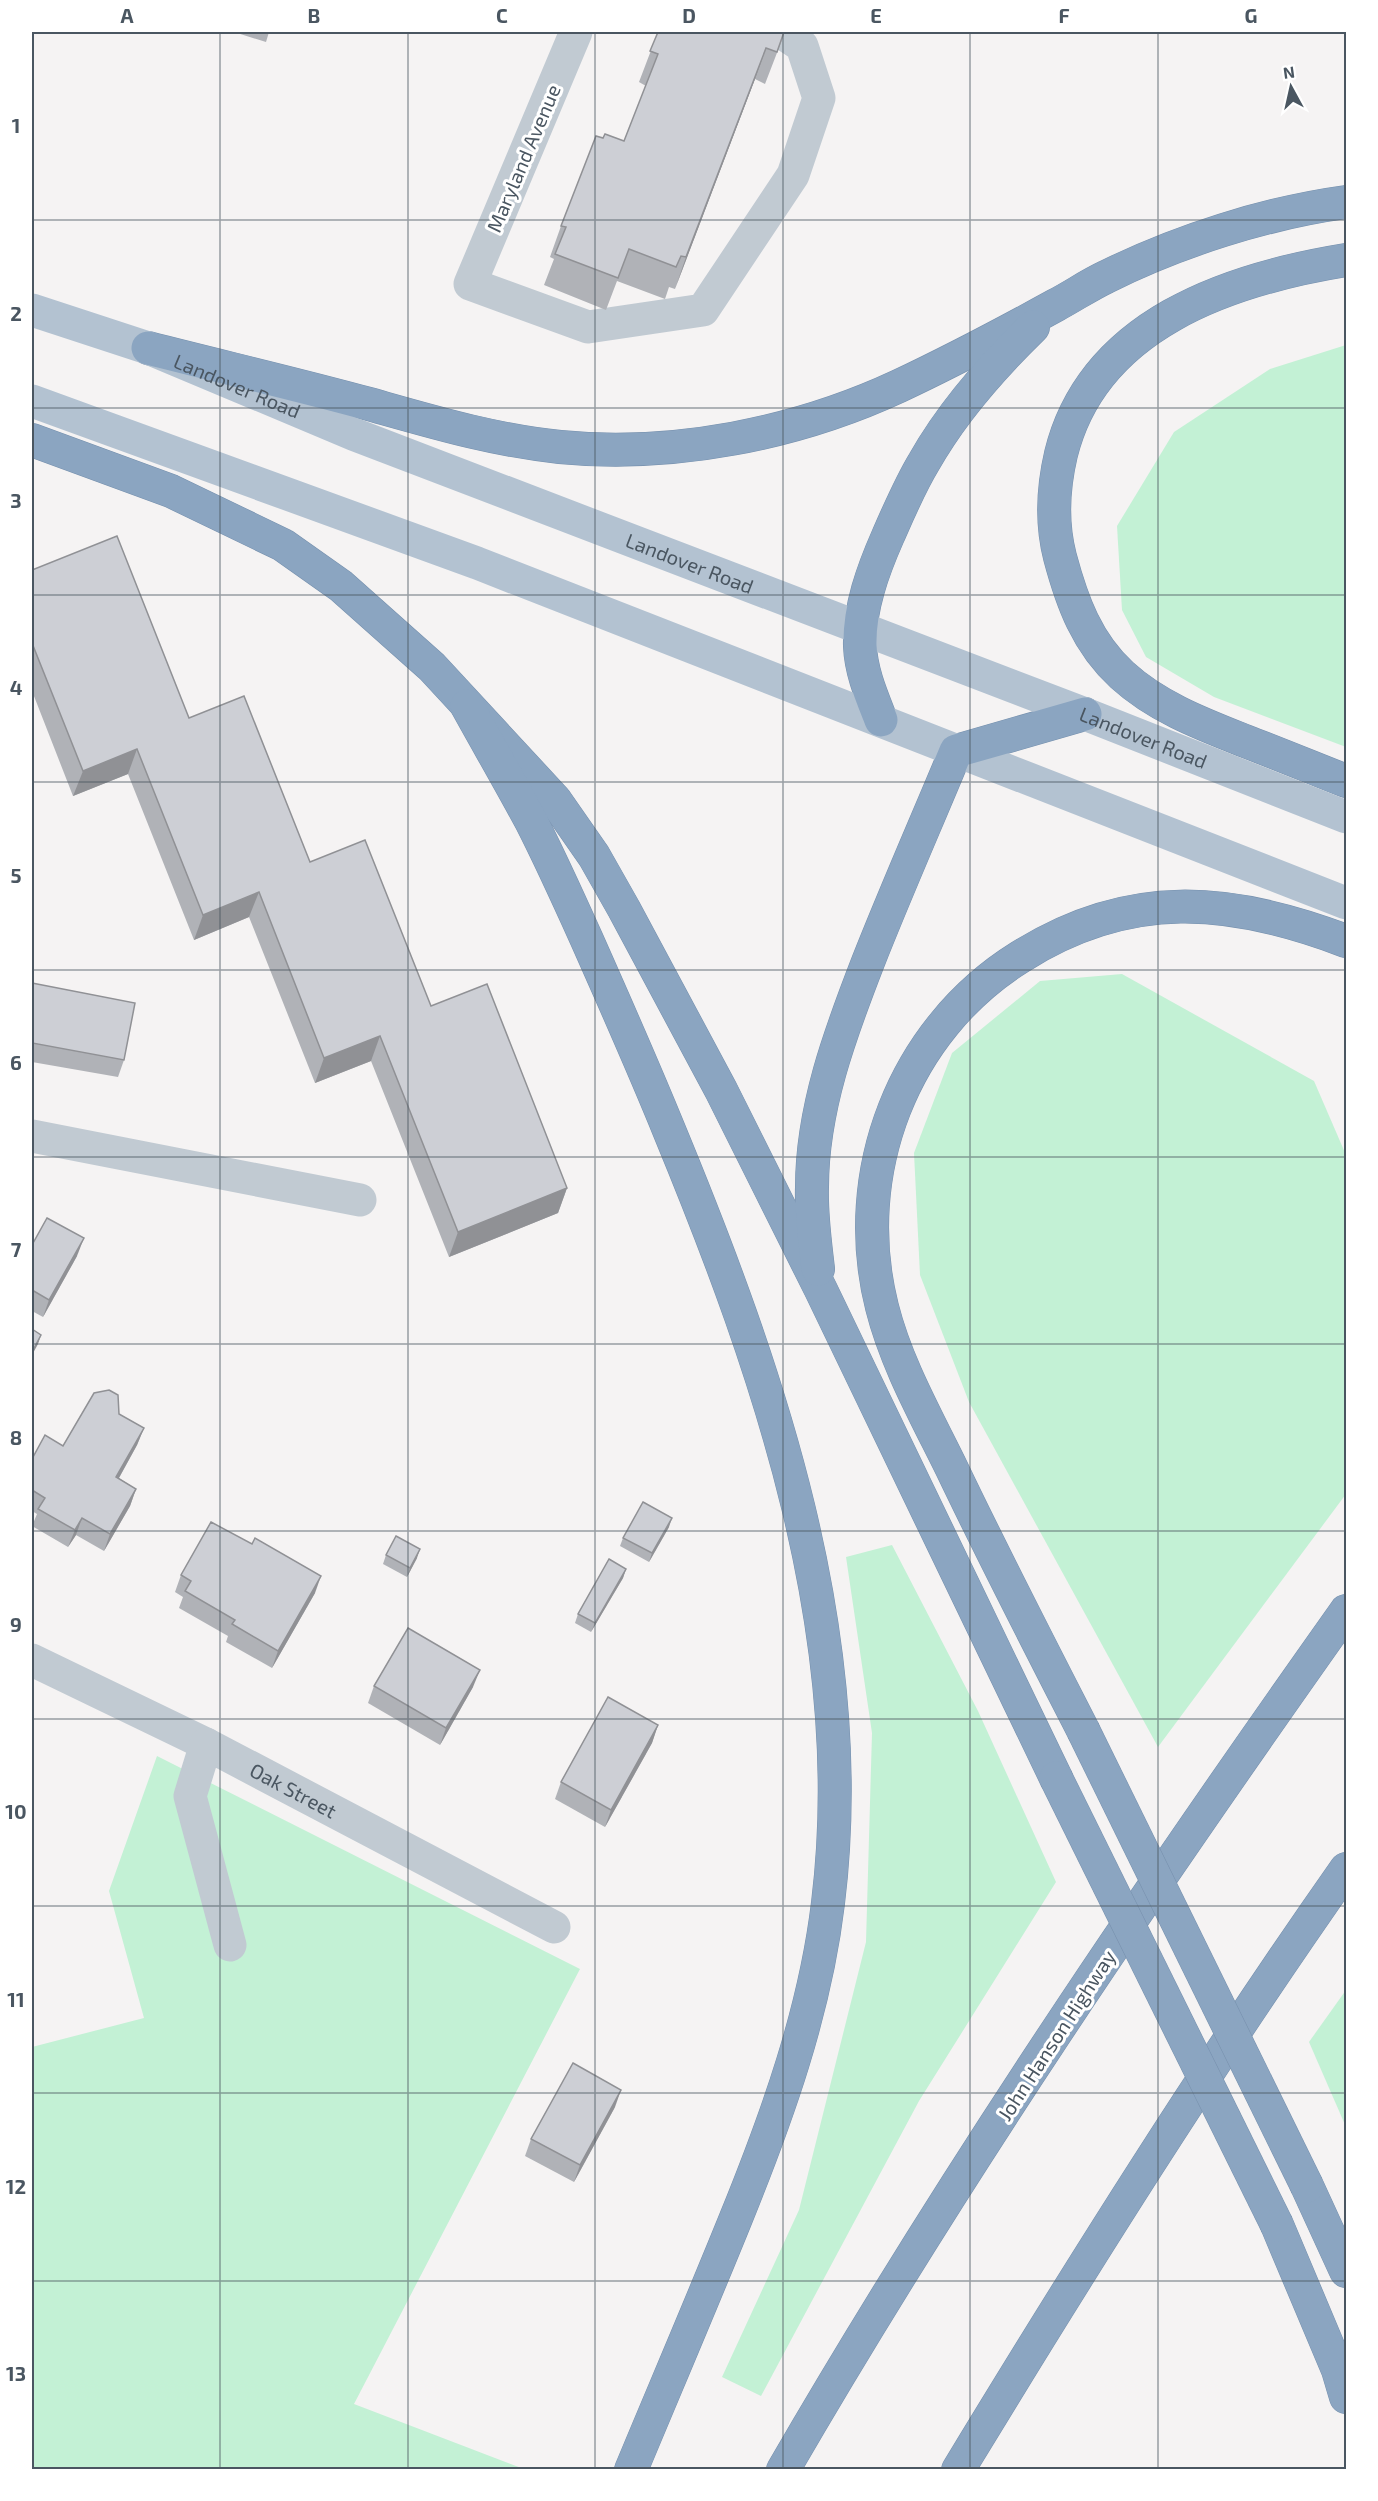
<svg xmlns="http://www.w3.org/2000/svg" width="1378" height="2501" viewBox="0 0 1378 2501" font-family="'Exo 2',sans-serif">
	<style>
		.green { fill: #c3f1d5 }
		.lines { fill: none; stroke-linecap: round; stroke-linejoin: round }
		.highway-casing { stroke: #7690ad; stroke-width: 34 }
		.minor { stroke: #c1cad2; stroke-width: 33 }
		.major { stroke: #b3c2d1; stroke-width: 33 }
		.highway { stroke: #8ba5c1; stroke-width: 33 }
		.highway-bridge-casing { stroke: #7690ad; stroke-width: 34; stroke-linecap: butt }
		.highway-bridge { stroke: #8ba5c1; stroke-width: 33 }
		.wall { fill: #b0b2b7 }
		.shaded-wall { fill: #909195 }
		.building { fill: #cdcfd5; stroke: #909195; stroke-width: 1.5 }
		.grid { fill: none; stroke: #4a5661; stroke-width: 1.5; stroke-opacity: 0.55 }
		.labels { text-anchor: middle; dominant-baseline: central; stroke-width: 6; stroke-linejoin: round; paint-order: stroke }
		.street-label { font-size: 20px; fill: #4a5661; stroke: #fff }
		.neatline { fill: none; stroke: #4a5661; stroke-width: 2 }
		.grid-label { font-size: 20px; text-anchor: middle; font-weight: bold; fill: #4a5661 }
	</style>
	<rect width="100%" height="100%" fill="#f5f3f3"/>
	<g class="green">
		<polygon points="1346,345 1346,747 1214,697 1146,657 1122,610 1117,526 1174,432 1270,369"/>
		<polygon points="1122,974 1314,1081 1346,1155 1346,1494 1158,1747 969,1402 920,1275 914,1153 952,1053 1040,981"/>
		<polygon points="892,1545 978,1711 1056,1882 919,2101 761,2396 722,2377 799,2210 866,1942 872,1733 846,1557"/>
		<polygon points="157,1756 580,1969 354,2404 524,2469 32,2470 32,2047 144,2018 109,1891"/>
		<polygon points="1346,1990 1346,2127 1309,2042"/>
	</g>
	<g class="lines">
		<defs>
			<g id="highway">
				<path d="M1346 260C1229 279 1093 324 1061 454 1053 488 1051 522 1060 557 1072 602 1087 643 1122 675 1157 707 1202 724 1245 741 1279 754 1313 768 1346 781"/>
				<path d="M148 348C222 367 296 384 369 404 433 422 493 440 560 447 673 458 796 434 899 386 952 361 1005 333 1056 305 1073 296 1089 285 1106 277 1178 241 1266 213 1346 202"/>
				<polyline points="32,440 171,491 283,545 341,586 432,667 555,800 594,856 624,909 721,1090 821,1290 1056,1778"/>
				<path d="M467 706C488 744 510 782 531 821 551 860 569 900 587 940 615 1003 643 1066 669 1130 769 1372 861 1637 828 1903 815 2012 777 2117 736 2218 702 2302 666 2386 631 2470"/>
				<path d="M881 720C872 697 861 672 860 646 859 608 873 570 888 536 899 511 910 485 924 462 951 414 994 365 1033 327"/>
				<path d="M818 1269C815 1242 811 1215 812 1187 812 1109 840 1034 868 962 896 891 927 821 956 751L1085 714"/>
				<path d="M1083 1730C1039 1644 994 1557 952 1469 926 1416 896 1363 882 1307 848 1173 903 1030 1020 957 1129 888 1230 897 1346 941"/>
				<polyline points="1307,2186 1346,2271"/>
				<polyline points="1277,2225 1338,2370 1346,2397"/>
				<path d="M783 2470C954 2175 1149 1889 1346 1611"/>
				<path d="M958 2470C1082 2266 1209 2064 1346 1869"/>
			</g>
		</defs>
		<use href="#highway" class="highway-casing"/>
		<g class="minor">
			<polyline points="576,32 470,284 588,327 703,310 793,175 819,98 802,46 781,32"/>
			<polyline points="32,1136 360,1200"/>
			<path id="s1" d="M32 1660 206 1744 554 1927"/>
			<polyline points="206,1744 190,1796 230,1945"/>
		</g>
		<g class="major">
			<path id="s2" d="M32 310 148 348 353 434 1085 714 1346 817"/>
			<polyline points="32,401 477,563 1346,903"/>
		</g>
		<use href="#highway" class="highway"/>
		<defs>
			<g id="highway-bridge">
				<polyline points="1083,1730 1307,2186"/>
				<polyline points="1056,1778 1277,2225"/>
			</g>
		</defs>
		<use href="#highway-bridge" class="highway-bridge-casing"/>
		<use href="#highway-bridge" class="highway-bridge"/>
	</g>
	<g class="wall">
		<polygon points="234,32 269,32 266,42"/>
		<polygon points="658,32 668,33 785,32 765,84 755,79 675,289 669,287 665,299 617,281 606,310 544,285 554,259 550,257 561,226 603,138 624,141 646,86 639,82"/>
		<polygon points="32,570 189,718 431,1006 567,1188 558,1213 449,1257 371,1061 315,1083 249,917 194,940 128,774 73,796 32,691"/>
		<polygon points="32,983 124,1060 118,1077 32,1062"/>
		<polygon points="32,1245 77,1256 43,1317 32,1311"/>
		<polygon points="119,1414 144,1428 137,1445 119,1478 136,1489 130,1506 104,1551 76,1535 68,1547 32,1526 37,1514 32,1511 32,1459 63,1446"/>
		<polygon points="669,1527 649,1562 620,1546 623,1538"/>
		<polygon points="386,1555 417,1558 407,1577 383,1564"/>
		<polygon points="626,1569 623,1578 591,1632 575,1623 578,1614"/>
		<polygon points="181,1575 315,1593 272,1668 226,1642 228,1636 179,1608 183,1597 175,1592"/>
		<polygon points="374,1686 473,1687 440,1745 368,1703"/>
		<polygon points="658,1725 652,1743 605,1827 555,1799 561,1782"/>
		<polygon points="615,2107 574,2182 525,2156 531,2139"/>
	</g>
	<g class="shaded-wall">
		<polygon points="766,48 755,79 675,289 686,257"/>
		<polygon points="137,749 128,774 73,796 83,771"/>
		<polygon points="259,892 249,917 194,940 203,915"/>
		<polygon points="380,1036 371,1061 315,1083 324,1058"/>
		<polygon points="567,1188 558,1213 449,1257 458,1232"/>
		<polygon points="84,1238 77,1256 43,1317 49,1300"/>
		<polygon points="41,1335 38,1344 32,1355 32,1352"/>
		<polygon points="144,1428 137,1445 110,1494 116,1477"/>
		<polygon points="136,1489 130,1506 104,1551 110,1534"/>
		<polygon points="82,1518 76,1535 68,1547 75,1530"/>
		<polygon points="672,1518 669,1527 649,1562 652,1553"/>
		<polygon points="420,1549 417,1558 407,1577 410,1568"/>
		<polygon points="626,1569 623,1578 591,1632 595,1623"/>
		<polygon points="321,1576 315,1593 272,1668 278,1651"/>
		<polygon points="480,1670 473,1687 440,1745 446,1728"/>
		<polygon points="658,1725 652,1743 605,1827 611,1810"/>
		<polygon points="621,2090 615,2107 574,2182 580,2165"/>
	</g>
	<g class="building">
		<polygon points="658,32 665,32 668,33 669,32 784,32 777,52 766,48 686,257 681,256 676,267 629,249 618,278 555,254 566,227 561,226 596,136 603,138 605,134 624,141 658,54 650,51"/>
		<polygon points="117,536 189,718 244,696 310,862 365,840 431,1006 487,984 567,1188 458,1232 380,1036 324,1058 259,892 203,915 137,749 83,771 32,643 32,570"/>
		<polygon points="32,983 135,1003 124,1060 32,1043"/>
		<polygon points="47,1218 84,1238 49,1300 32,1290 32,1245"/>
		<polygon points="32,1329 41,1335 32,1352"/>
		<polygon points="109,1390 118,1395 119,1414 144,1428 116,1477 136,1489 110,1534 82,1518 75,1530 38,1509 45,1498 32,1490 32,1459 45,1435 63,1446 94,1393"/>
		<polygon points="643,1502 672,1518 652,1553 623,1538"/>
		<polygon points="211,1522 252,1544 255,1538 321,1576 278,1651 232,1624 235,1620 185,1591 191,1581 181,1575"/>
		<polygon points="396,1536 420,1549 410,1568 386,1555"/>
		<polygon points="609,1559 626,1569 595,1623 578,1614"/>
		<polygon points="408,1628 480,1670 446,1728 374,1686"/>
		<polygon points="608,1697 658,1725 611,1810 561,1782"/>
		<polygon points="573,2063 621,2090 580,2165 531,2139"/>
	</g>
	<path class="grid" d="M220 32V2470M408 32V2470M595 32V2470M783 32V2470M970 32V2470M1158 32V2470M32 220H1346M32 408H1346M32 595H1346M32 782H1346M32 970H1346M32 1157H1346M32 1344H1346M32 1531H1346M32 1719H1346M32 1906H1346M32 2093H1346M32 2281H1346"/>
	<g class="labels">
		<g class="street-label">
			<text transform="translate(523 158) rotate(-67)">Maryland Avenue</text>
			<text stroke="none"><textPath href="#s2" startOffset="219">Landover Road</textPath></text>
			<text stroke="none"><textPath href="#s2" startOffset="705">Landover Road</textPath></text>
			<text stroke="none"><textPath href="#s2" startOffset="1191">Landover Road</textPath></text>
			<text stroke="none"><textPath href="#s1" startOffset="292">Oak Street</textPath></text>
			<text transform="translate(1056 2035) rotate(-57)">John Hanson Highway</text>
		</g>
	</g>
	<rect width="1378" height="2501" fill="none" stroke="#ffffff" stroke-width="66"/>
	<g transform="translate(1291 87) rotate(352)" stroke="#ffffff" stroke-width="4.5" paint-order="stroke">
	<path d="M0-4.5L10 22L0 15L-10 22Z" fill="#4a5661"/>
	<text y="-9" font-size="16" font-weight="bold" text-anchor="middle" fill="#4a5661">N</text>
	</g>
	<rect x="33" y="33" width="1312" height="2435" class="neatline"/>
	<g class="grid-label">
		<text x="127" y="23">A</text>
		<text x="314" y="23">B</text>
		<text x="502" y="23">C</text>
		<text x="689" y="23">D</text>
		<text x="876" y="23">E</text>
		<text x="1064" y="23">F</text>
		<text x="1251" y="23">G</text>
		<text x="16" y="133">1</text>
		<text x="16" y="321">2</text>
		<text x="16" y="508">3</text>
		<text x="16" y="695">4</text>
		<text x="16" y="883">5</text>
		<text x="16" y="1070">6</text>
		<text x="16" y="1257">7</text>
		<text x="16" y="1445">8</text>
		<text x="16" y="1632">9</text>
		<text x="16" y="1819">10</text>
		<text x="16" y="2007">11</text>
		<text x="16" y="2194">12</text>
		<text x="16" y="2381">13</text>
	</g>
</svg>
